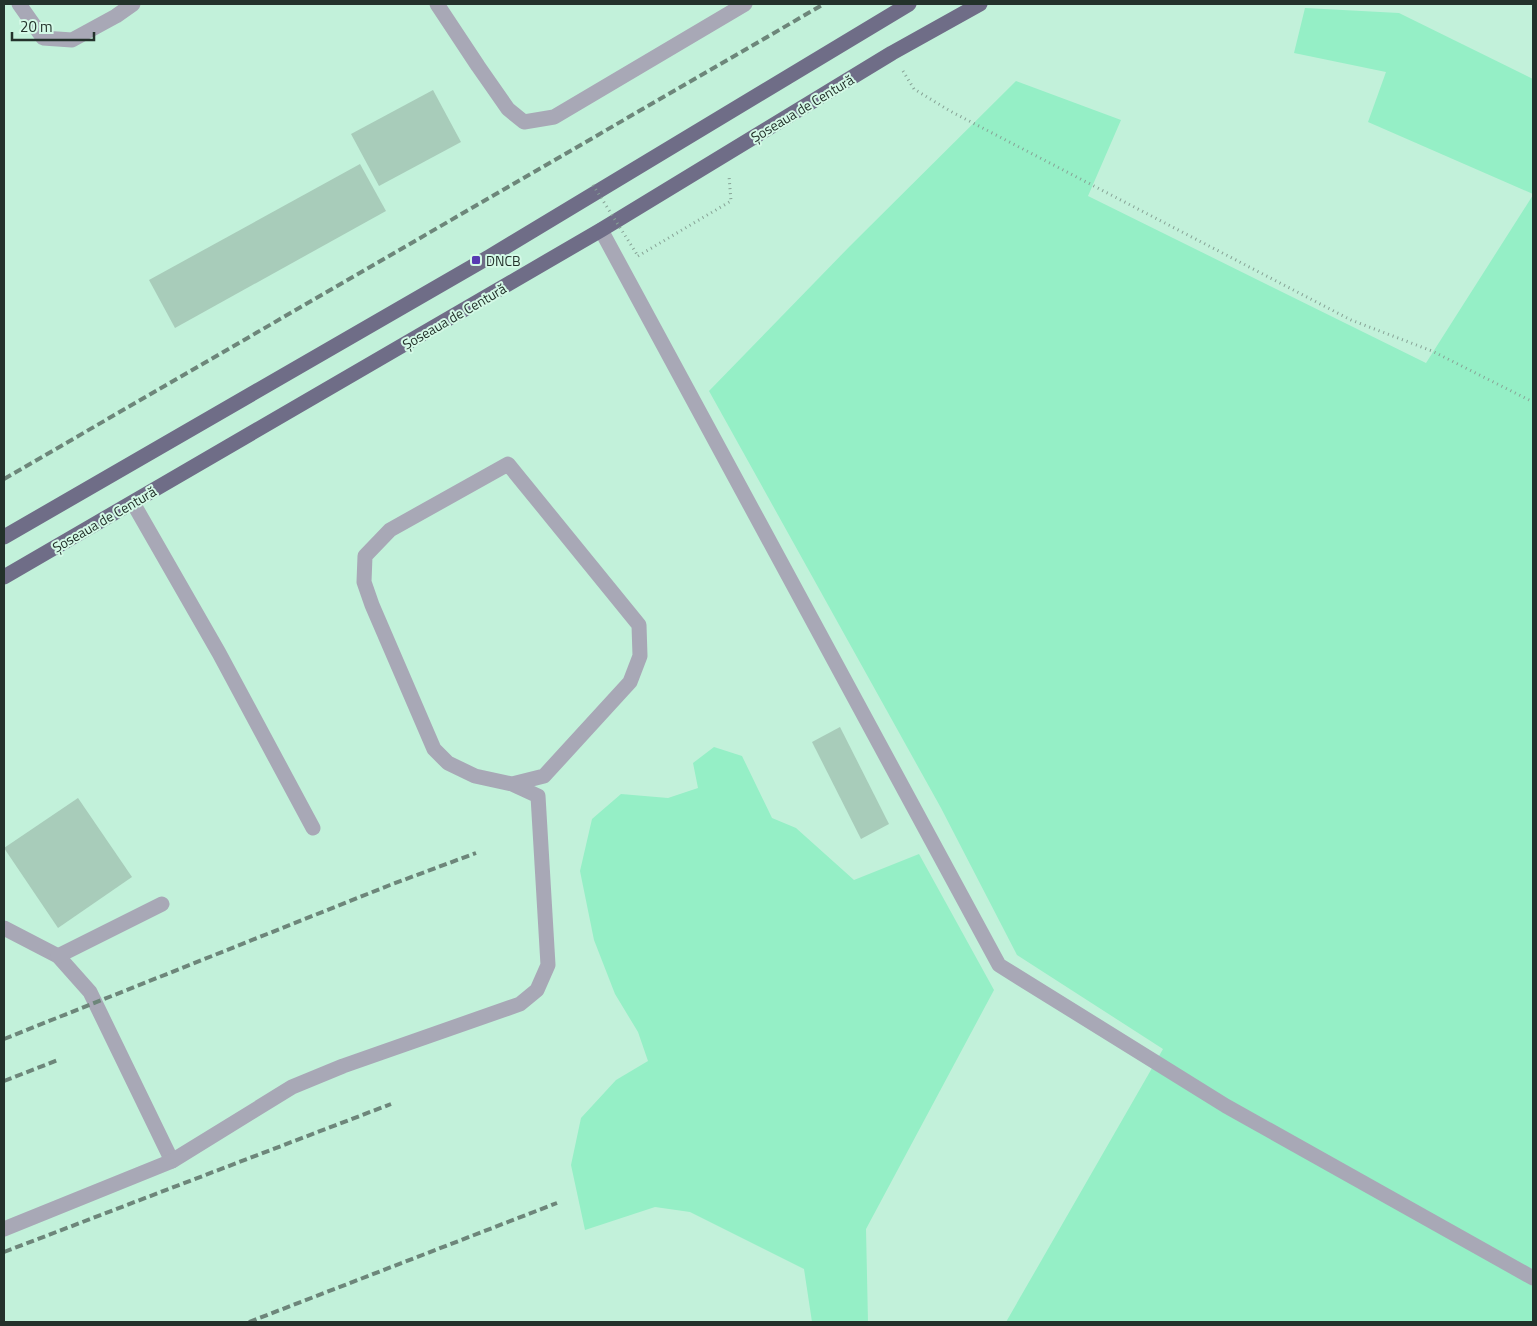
<svg xmlns="http://www.w3.org/2000/svg" width="1537" height="1326" viewBox="0 0 1537 1326" font-family="'Titillium Web',sans-serif">
	<style>
		.built { fill: #c2f1da }
		.green { fill: #95efc6 }
		.building { fill: #a8ccba }
		.lines { fill: none; stroke-linecap: round; stroke-linejoin: round }
		.path { stroke: #87a396; stroke-width: 3; stroke-dasharray: 1 4; stroke-linecap: butt }
		.lane { stroke: #a8a8b6; stroke-width: 15 }
		.primary { stroke: #6f6d87; stroke-width: 15 }
		.rail { stroke: #6d867a; stroke-width: 4; stroke-dasharray: 8 4; stroke-linecap: butt }
		.path-bridge { stroke: #87a396; stroke-width: 3; stroke-dasharray: 1 4; stroke-linecap: butt }
		.poi-dot { fill: #573ab2; stroke: #d3f9e6; stroke-width: 2 }
		.labels { text-anchor: middle; dominant-baseline: central; stroke-width: 4; stroke-linejoin: round; paint-order: stroke }
		.street-label { font-size: 14px; fill: #23322b; stroke: #d3f9e6 }
		.poi-label { font-size: 14px; fill: #23322b; stroke: #d3f9e6; text-anchor: start }
	</style>
	<rect width="100%" height="100%" fill="#d3f9e6"/>
	<rect class="built" x="4" y="4" width="1529" height="1318"/>
	<g class="green">
		<polygon points="1305,8 1399,13 1533,79 1533,194 1368,122 1386,72 1294,53"/>
		<polygon points="1016,81 1121,120 1088,196 1426,363 1533,195 1533,1322 1006,1322 1163,1049 1017,955 941,808 709,391 850,246"/>
		<polygon points="714,747 742,756 772,818 796,828 854,880 919,854 994,990 866,1229 868,1322 812,1322 804,1269 690,1212 655,1207 585,1230 571,1165 581,1118 616,1080 648,1061 638,1032 615,994 594,940 580,871 592,819 621,794 668,798 698,788 693,763"/>
	</g>
	<g class="building">
		<polygon points="433,90 461,142 379,186 351,134"/>
		<polygon points="360,164 386,211 175,328 149,280"/>
		<polygon points="840,727 889,824 861,839 812,742"/>
		<polygon points="78,798 132,877 58,928 4,848"/>
	</g>
	<g class="lines">
		<g class="path">
			<polyline points="903,71 914,89 950,111 1351,320 1432,351 1533,402"/>
			<polyline points="638,256 731,201 729,176"/>
		</g>
		<g class="lane">
			<polyline points="19,4 43,38 72,40 116,16 133,4"/>
			<polyline points="437,4 478,66 508,109 524,122 554,117 745,4"/>
			<polyline points="601,230 999,965 1226,1106 1533,1278"/>
			<polyline points="133,503 219,653 313,828"/>
			<polyline points="4,928 58,956 90,992 172,1161"/>
			<polyline points="58,956 162,904"/>
			<polyline points="4,1229 172,1161 292,1087 343,1066 520,1004 537,990 548,965 538,796 512,784 544,776 630,682 640,656 639,625 508,464 390,530 365,556 364,582 372,605 434,749 448,763 475,776 512,784"/>
		</g>
		<g class="primary">
			<polyline points="4,537 489,257 909,4"/>
			<polyline points="4,577 601,230 892,53 980,4"/>
		</g>
		<g class="rail">
			<polyline points="4,479 824,4"/>
			<polyline points="4,1039 390,885 476,853"/>
			<polyline points="4,1081 58,1060"/>
			<polyline points="4,1252 391,1104"/>
			<polyline points="249,1322 557,1203"/>
		</g>
		<polyline class="path-bridge" points="593,185 638,256"/>
	</g>
	<rect class="poi-dot" x="471" y="255" width="10" height="10" rx="2.5"/>
	<g class="labels">
		<g class="street-label">
			<text transform="translate(802 108) rotate(-31)">Șoseaua de Centură</text>
			<text transform="translate(454 316) rotate(-30)">Șoseaua de Centură</text>
			<text transform="translate(104 519) rotate(-30)">Șoseaua de Centură</text>
		</g>
		<g class="poi-label">
			<text x="486" y="260">DNCB</text>
		</g>
	</g>
	<rect width="1537" height="1326" fill="none" stroke="#23322b" stroke-width="10"/>
	<path d="M12 32v8h82v-8" fill="none" stroke="#23322b" stroke-width="2.5"/>
	<text x="20" y="32" font-size="15" fill="#23322b" stroke="#d3f9e6" stroke-width="4" paint-order="stroke">20 m</text>
</svg>
